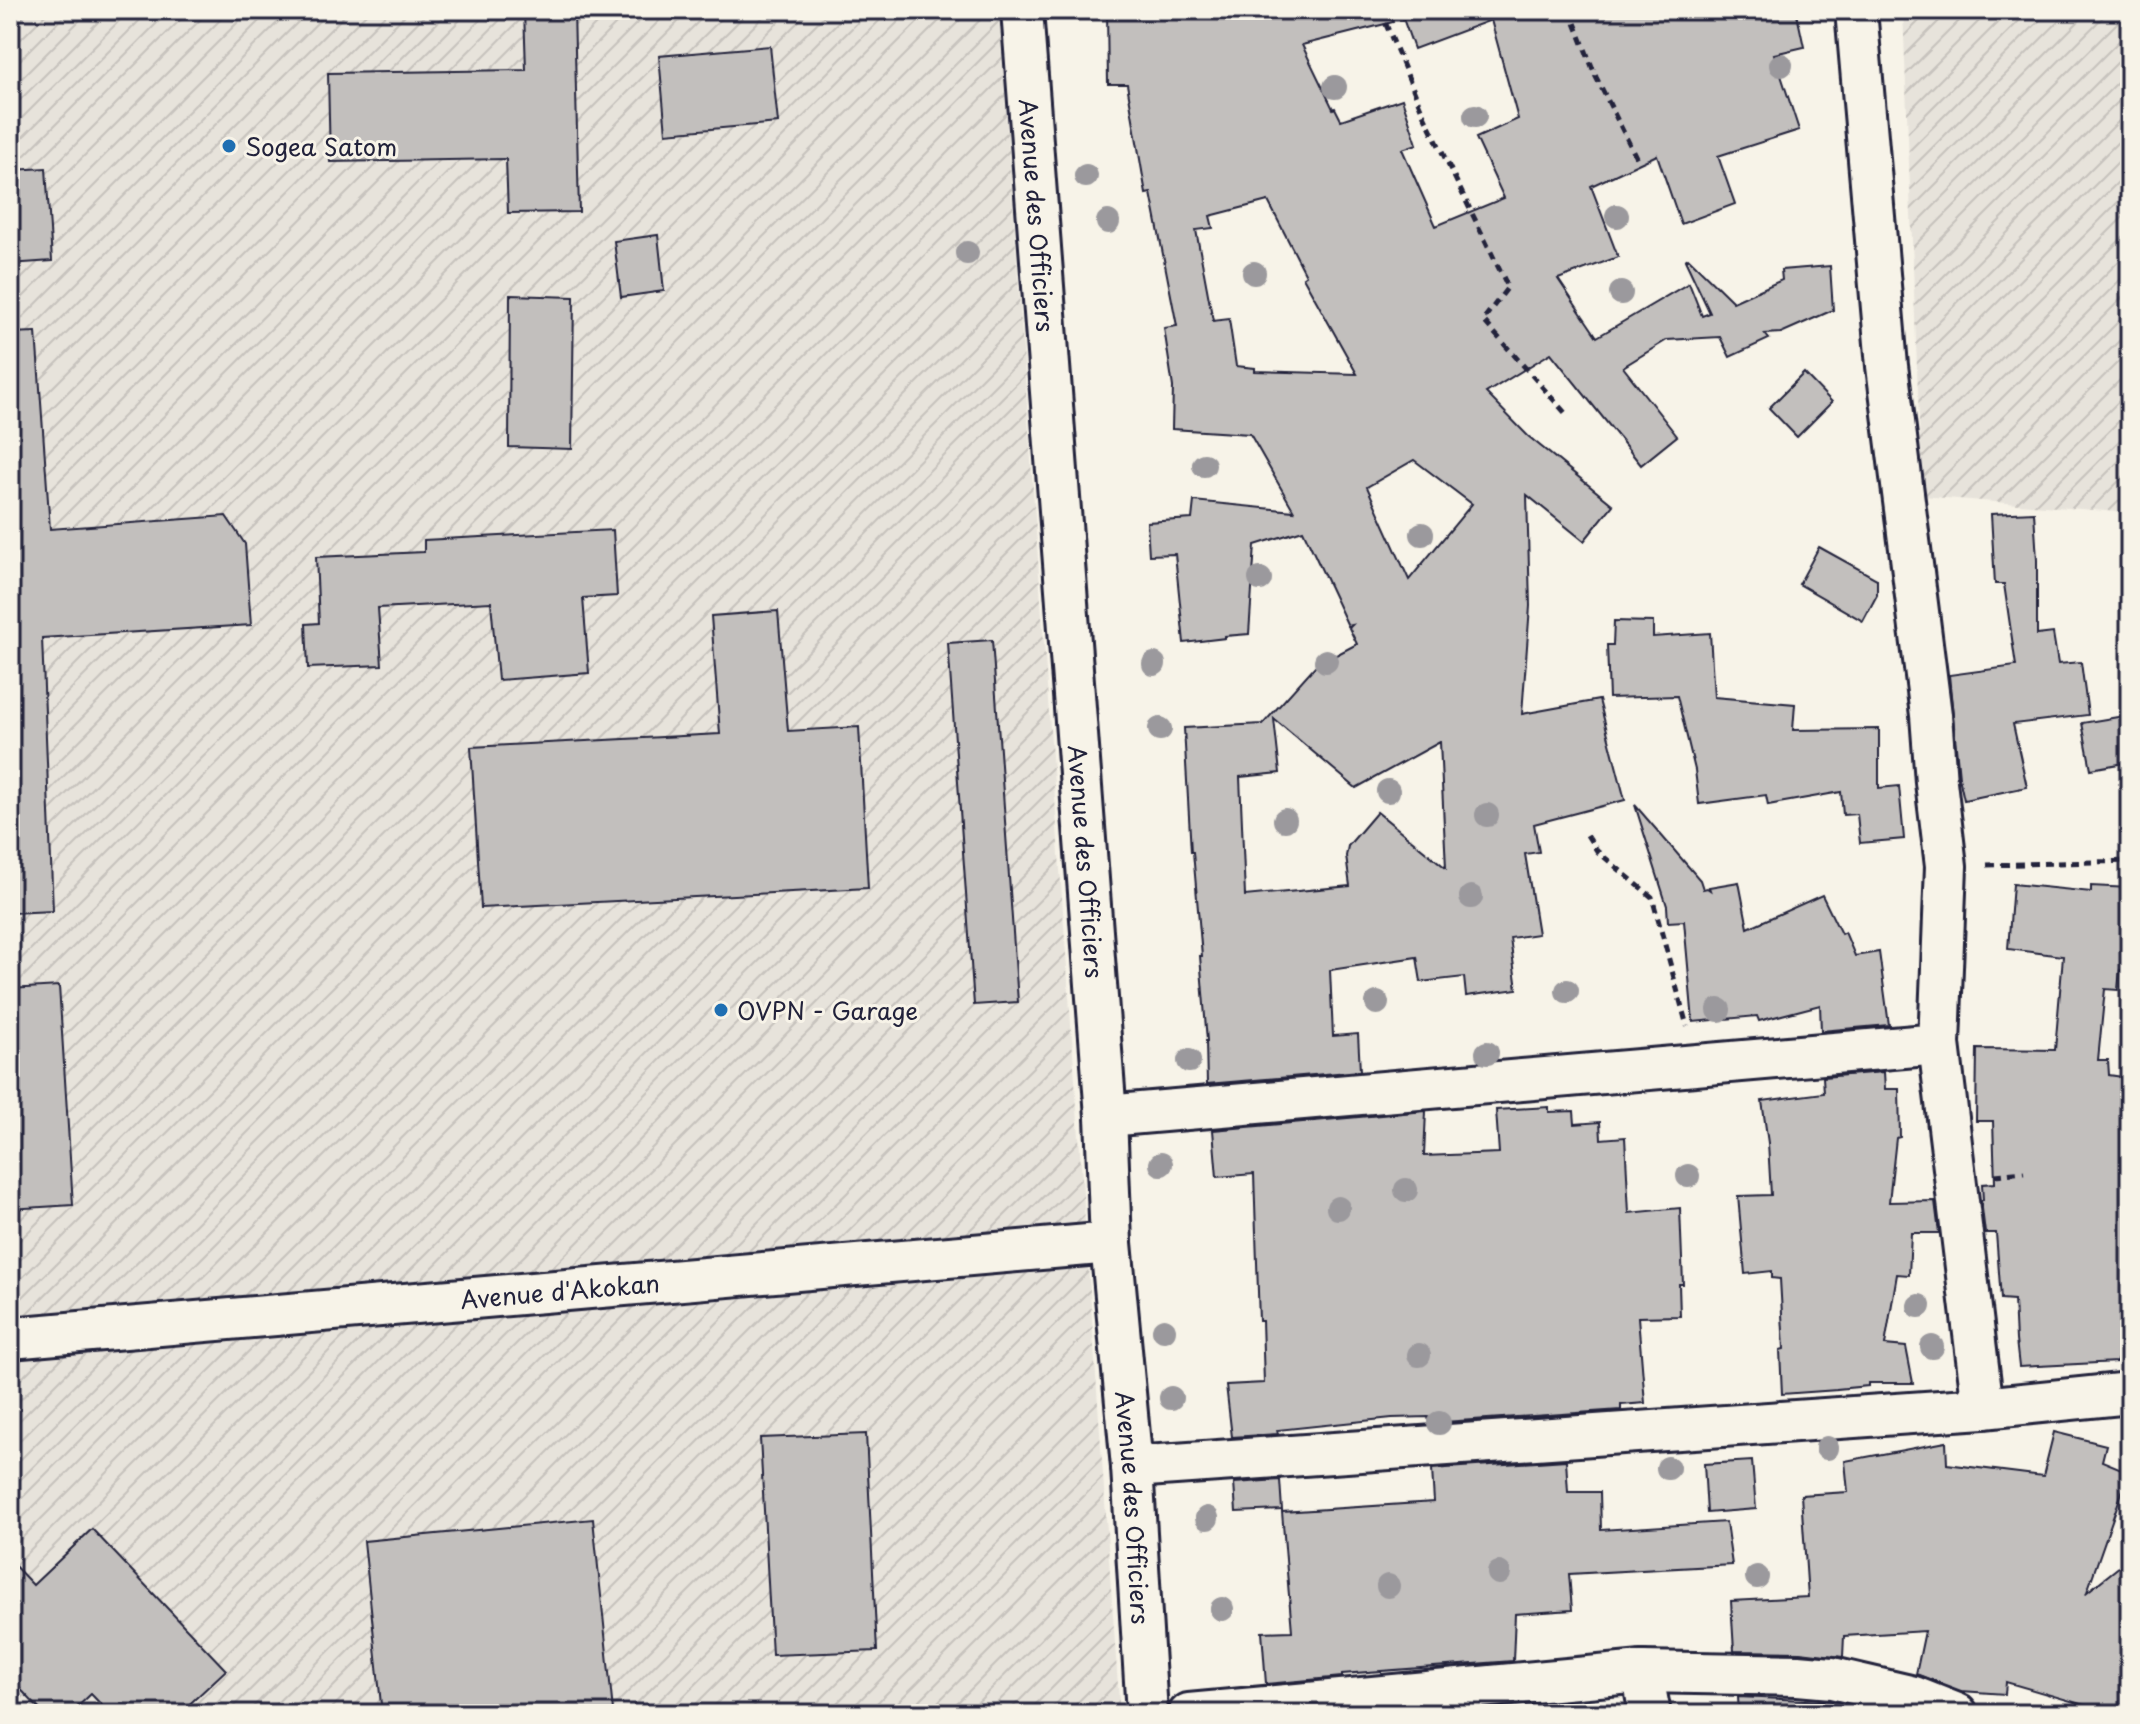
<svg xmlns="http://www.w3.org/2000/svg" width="2140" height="1724" viewBox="0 0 2140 1724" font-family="'Playpen Sans',sans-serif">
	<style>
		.industrial { fill: url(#industrial-furrows) }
		.building { fill: #c2bfbd; stroke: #22223b; stroke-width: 2; fill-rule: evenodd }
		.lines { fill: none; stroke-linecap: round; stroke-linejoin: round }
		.minor-casing { stroke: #22223b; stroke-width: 46 }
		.path { stroke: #22223b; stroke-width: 5; stroke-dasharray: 8 6; stroke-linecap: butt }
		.minor { stroke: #f7f3e8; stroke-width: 40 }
		.tree { fill: #9b999d }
		.poi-dot { fill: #1f6fb2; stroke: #f7f3e8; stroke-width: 3 }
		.labels { text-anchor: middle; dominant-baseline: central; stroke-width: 6; stroke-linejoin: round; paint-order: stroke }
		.poi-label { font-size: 24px; fill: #22223b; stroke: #f7f3e8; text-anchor: start }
		.street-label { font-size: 24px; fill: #22223b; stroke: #f7f3e8 }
	</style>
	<defs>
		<pattern id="industrial-furrows" width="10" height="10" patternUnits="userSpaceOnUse" patternTransform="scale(2)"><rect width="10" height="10" fill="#e7e3db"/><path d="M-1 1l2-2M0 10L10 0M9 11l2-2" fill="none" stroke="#c6c2bd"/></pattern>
	</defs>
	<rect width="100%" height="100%" fill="#f7f3e8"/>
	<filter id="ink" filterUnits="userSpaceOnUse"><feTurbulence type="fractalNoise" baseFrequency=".0125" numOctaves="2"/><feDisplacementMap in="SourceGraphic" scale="16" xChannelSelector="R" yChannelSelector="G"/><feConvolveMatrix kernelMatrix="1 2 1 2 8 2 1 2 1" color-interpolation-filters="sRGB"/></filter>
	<g filter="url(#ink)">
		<g class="industrial">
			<polygon points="10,10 999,10 1120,1714 10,1714"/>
			<polygon points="1903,10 2130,10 2130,513 1922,496"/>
		</g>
		<g class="building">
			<polygon points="524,10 574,10 579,212 508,213 506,159 330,162 328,73 526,70"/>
			<path d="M1107 10H1391L1393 22 1302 45 1333 109 1335 108 1341 120 1402 99 1417 144 1402 149 1436 226 1504 198 1476 138 1518 119 1491 20 1414 49 1400 10H1796L1804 47 1774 54 1799 130 1718 156 1735 204 1681 224 1657 155 1591 186 1618 257 1558 279 1597 337 1689 283 1702 316 1710 313 1685 260 1688 258 1733 302 1782 280 1781 270 1830 266 1833 310 1781 333 1765 334 1769 339 1730 357 1720 337 1667 340 1623 367 1677 436 1641 465 1551 353 1486 393 1528 436 1613 505 1584 541 1527 495 1530 606 1522 714 1599 700 1625 800 1534 824 1539 852 1525 854 1538 934 1510 938 1517 989 1466 996 1464 977 1421 982 1417 957 1330 970 1333 1036 1358 1034 1360 1071 1207 1084 1206 1041H1207L1200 956H1202L1193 852H1191L1184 728 1263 724 1315 666 1357 644 1349 628 1352 625 1348 626 1303 530 1255 545 1249 634 1225 636V638L1184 643 1175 554 1149 555 1147 522 1192 519 1194 501 1294 511 1250 434 1172 429 1173 387 1164 328 1177 326 1151 193 1146 194 1127 84H1108ZM1268 201 1306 275 1303 277 1357 374 1255 371V368L1236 366 1229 319 1213 321 1196 230 1213 228 1210 216ZM1414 460 1472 504 1409 580 1367 487ZM1274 719 1356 788 1440 742 1446 868 1377 812 1348 846 1346 856 1350 886 1245 896 1240 777 1280 773Z"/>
			<polygon points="770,46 778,123 666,133 659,56"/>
			<polygon points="46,168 52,261 10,264 10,189 13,189 12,170"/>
			<polygon points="658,235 664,291 621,297 614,241"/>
			<polygon points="510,295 574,297 572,449 509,447"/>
			<polygon points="36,332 50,529 226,516 245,544 251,625 42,638 53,911 10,913 10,333"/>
			<polygon points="1804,373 1832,402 1797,437 1769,408"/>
			<polygon points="2034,512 2037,560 2037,635 2053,633 2058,664 2081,662 2088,715 2013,724 2027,787 1964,800 1959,777 1949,675 2016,666 2004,584 1995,584 1991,514"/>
			<polygon points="613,530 617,596 583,598 589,673 498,680 491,602 378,608 382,665 308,668 306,624 319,623 316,557 424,552 424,540"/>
			<polygon points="1819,547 1877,579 1877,595 1863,621 1799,584"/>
			<polygon points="778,611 788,731 859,727 868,888 481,908 471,747 720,734 711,616"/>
			<polygon points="1614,621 1653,622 1653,637 1710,633 1714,697 1795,704 1793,730 1879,729 1879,788 1899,786 1904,839 1860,843 1857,814 1843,815 1841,792 1768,805 1766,795 1699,804 1695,770 1677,696 1609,698 1607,645 1613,645"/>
			<polygon points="992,640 1018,1002 974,1005 948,643"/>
			<polygon points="2130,715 2130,762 2091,769 2082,723"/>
			<polygon points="1635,805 1700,880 1703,889 1707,888 1710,890 1709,887 1739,882 1748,928 1822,895 1841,934 1845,932 1855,956 1879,952 1889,1025 1821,1031 1820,1005 1759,1021 1757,1016 1693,1022 1684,921 1668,922 1667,906"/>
			<polygon points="2013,884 2091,892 2091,886 2130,888 2130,971 2120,970 2118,990 2105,989 2098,1060 2108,1060 2109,1075 2130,1078 2130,1358 2117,1360 2117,1362 2019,1367 2016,1340 2014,1300 2001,1299 1996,1233 1985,1233 1981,1200 1983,1200 1982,1184 1995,1183 1993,1121 1976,1121 1977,1049 2055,1050 2063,956 2008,949"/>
			<polygon points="59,986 73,1205 10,1209 10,989"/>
			<polygon points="1884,1072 1885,1089 1899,1089 1900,1137 1896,1138 1889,1202 1935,1201 1939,1233 1911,1233 1909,1275 1897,1274 1885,1345 1906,1347 1913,1383 1868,1383 1868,1386 1837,1389 1837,1390 1782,1394 1780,1350 1784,1349 1780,1279 1772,1278 1772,1271 1745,1274 1738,1196 1771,1195 1768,1143 1762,1101 1824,1093 1823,1077"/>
			<polygon points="1549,1107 1549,1112 1574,1111 1575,1124 1600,1122 1601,1139 1625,1137 1629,1213 1680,1208 1683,1284 1679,1284 1680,1316 1638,1317 1645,1403 1621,1405 1621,1410 1429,1423 1428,1417 1392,1418 1277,1430 1278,1434 1232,1437 1226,1385 1264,1383 1262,1321 1259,1321 1254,1174 1217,1177 1213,1130 1426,1111 1424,1156 1499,1153 1496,1110"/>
			<polygon points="2054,1432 2106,1445 2102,1461 2129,1472 2087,1592 2130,1558 2130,1714 2084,1714 2088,1706 2006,1682 2005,1694 1961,1691 1916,1674 1925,1631 1844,1636 1843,1657 1800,1652 1734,1651 1731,1601 1808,1597 1801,1495 1848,1492 1845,1461 1946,1442 1947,1464 2043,1476"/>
			<polygon points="866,1434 877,1651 772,1655 760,1438"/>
			<polygon points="1566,1460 1568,1492 1600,1492 1601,1530 1726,1522 1732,1565 1569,1574 1572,1610 1515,1614 1513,1661 1342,1674 1342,1677 1266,1684 1262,1632 1292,1631 1282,1512 1434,1502 1432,1469"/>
			<polygon points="1752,1461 1756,1509 1707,1513 1704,1464"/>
			<polygon points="1280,1480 1282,1510 1236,1512 1234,1483"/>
			<polygon points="593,1519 613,1711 586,1714 382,1714 364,1541"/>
			<polygon points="92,1529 226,1670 179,1714 110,1714 91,1694 70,1714 44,1714 10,1678 10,1561 33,1585"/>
			<polygon points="1738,1697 1828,1701 1840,1703 1839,1714 1739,1714"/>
		</g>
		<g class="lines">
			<defs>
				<g id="minor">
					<path id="s1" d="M1022 10 1106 1116 1111 1243 1132 1467 1147 1714"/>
					<polyline points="1106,1116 1939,1044"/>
					<path id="s2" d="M10 1338 1111 1243"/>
					<polyline points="1983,1408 2130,1393"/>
					<polyline points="1132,1467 1983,1408 1939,1044 1946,866 1936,782 1931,715 1887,366 1856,10"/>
					<polyline points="1642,1672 1650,1714"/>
					<polyline points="1189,1714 1642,1672 1798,1675 1832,1678 1914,1697 1957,1714"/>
				</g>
			</defs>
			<use href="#minor" class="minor-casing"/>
			<g class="path">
				<polyline points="1380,10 1424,115 1508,287 1483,320 1567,415"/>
				<polyline points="1570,10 1596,77 1639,163"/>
				<polyline points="1587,835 1597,851 1652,897 1687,1026"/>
				<polyline points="1987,865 2130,861"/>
				<polyline points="1995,1175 2024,1172"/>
			</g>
			<use href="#minor" class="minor"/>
		</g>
		<g class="tree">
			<circle cx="1781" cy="65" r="12"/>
			<circle cx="1335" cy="87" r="12"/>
			<circle cx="1475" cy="116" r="12"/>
			<circle cx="1086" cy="176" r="12"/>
			<circle cx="1617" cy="216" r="12"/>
			<circle cx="1108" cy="222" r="12"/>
			<circle cx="967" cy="253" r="12"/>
			<circle cx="1254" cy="273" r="12"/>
			<circle cx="1621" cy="293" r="12"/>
			<circle cx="1204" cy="465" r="12"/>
			<circle cx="1422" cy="534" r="12"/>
			<circle cx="1260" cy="579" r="12"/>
			<circle cx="1326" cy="661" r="12"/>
			<circle cx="1154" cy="664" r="12"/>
			<circle cx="1160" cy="729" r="12"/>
			<circle cx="1388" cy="791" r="12"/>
			<circle cx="1487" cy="815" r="12"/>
			<circle cx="1285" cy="820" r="12"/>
			<circle cx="1471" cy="897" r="12"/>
			<circle cx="1567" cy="991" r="12"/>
			<circle cx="1377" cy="1003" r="12"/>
			<circle cx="1719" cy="1010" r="12"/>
			<circle cx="1487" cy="1053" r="12"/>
			<circle cx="1189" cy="1061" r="12"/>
			<circle cx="1161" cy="1164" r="12"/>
			<circle cx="1688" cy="1176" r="12"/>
			<circle cx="1406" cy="1190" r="12"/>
			<circle cx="1338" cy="1208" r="12"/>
			<circle cx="1919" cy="1306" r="12"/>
			<circle cx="1164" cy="1330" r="12"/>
			<circle cx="1932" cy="1347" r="12"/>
			<circle cx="1419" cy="1355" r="12"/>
			<circle cx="1171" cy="1398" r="12"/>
			<circle cx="1439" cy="1423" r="12"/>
			<circle cx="1827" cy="1448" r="12"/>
			<circle cx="1668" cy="1468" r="12"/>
			<circle cx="1207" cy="1518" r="12"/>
			<circle cx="1499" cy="1573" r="12"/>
			<circle cx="1757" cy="1577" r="12"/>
			<circle cx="1388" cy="1586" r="12"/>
			<circle cx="1222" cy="1609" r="12"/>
		</g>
	</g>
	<g class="poi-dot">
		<circle cx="229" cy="146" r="8"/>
		<circle cx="721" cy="1010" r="8"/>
	</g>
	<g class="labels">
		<g class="poi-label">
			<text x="245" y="146">Sogea Satom</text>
			<text x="737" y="1010">OVPN - Garage</text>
		</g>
		<g class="street-label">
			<text stroke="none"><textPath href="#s1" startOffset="206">Avenue des Officiers</textPath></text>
			<text stroke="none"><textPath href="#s1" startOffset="854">Avenue des Officiers</textPath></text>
			<text stroke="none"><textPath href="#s2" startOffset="552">Avenue d'Akokan</textPath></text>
			<text stroke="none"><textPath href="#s1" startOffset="1502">Avenue des Officiers</textPath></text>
		</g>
	</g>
	<rect width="2140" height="1724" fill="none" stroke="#f7f3e8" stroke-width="40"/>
	<rect x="20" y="20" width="2100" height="1684" fill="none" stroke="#22223b" stroke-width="3" filter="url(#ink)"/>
</svg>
